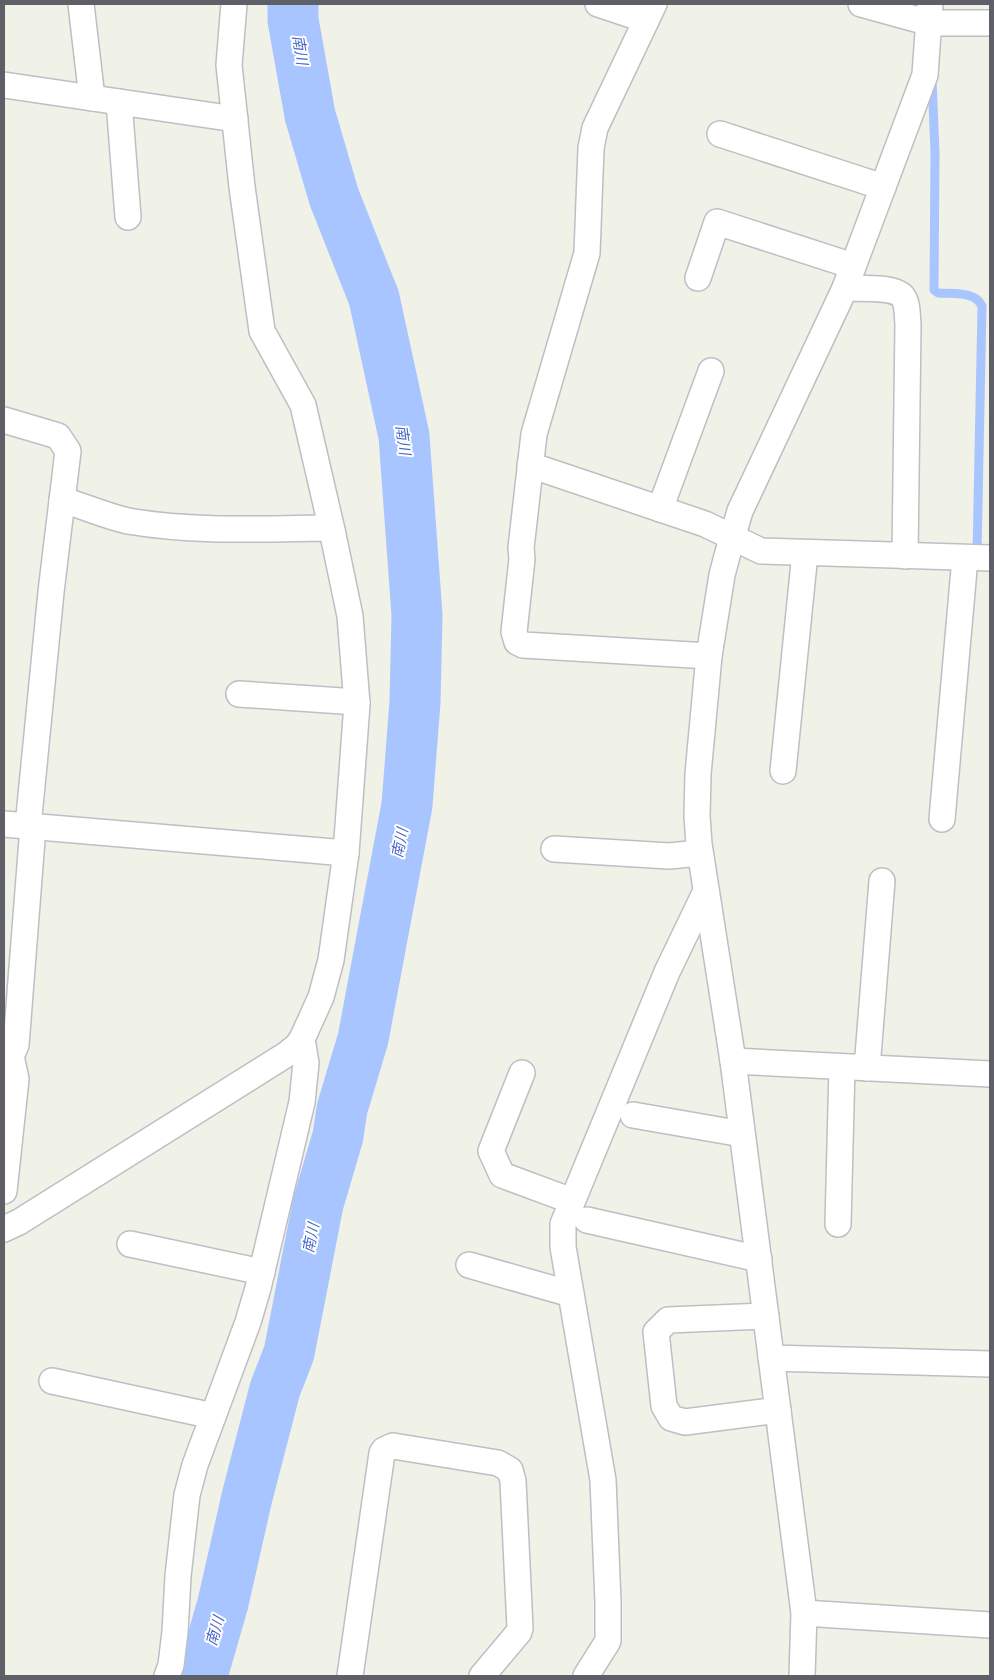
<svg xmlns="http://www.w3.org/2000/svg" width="994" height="1680" viewBox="0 0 994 1680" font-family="'Roboto Condensed','Noto Sans JP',sans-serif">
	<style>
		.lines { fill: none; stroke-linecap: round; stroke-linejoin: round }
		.stream { stroke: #a9c5ff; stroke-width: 9 }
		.river { stroke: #a9c5ff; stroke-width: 51 }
		.minor-casing { stroke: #bebfc5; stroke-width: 28 }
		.minor { stroke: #fff; stroke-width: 25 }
		.labels { text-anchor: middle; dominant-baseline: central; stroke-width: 4; stroke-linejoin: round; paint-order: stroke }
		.water-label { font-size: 15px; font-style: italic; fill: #4868c5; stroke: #fff }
	</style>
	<rect width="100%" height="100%" fill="#f0f1e7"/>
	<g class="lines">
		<path class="stream" d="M932 79 935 153 934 290 938 293C953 294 975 291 982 306L977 555"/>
		<polyline class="river" points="202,1676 223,1603 247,1497 275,1389 289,1353 318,1204 338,1136 342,1109 363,1039 407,805 415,702 417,615 404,436 374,298 334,197 310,115 293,20 293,4"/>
		<defs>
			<g id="minor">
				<polyline points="81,4 92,98"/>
				<polyline points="598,4 646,20"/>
				<polyline points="654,4 595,128 591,148 587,253 534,434 521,548 522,559 514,632 517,642 523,645 709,656"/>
				<polyline points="861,4 930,23 990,23"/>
				<polyline points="4,85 235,119"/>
				<polyline points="119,102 128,217"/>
				<polyline points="720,134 883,187"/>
				<polyline points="698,278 717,222 853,266"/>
				<path d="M845 288C858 289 895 286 903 297 908 304 907 316 908 324L905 556"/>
				<polyline points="4,420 58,436 68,451 51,592 29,816 33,827 16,1045 11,1056 4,1059"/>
				<polyline points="530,465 705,524 761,551 990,558"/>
				<path d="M62 500C84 506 105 516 128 521 192 532 257 529 321 528L332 530"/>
				<polyline points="660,509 711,371"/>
				<polyline points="239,694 357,702"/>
				<polyline points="783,771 805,553"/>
				<polyline points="942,819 965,558"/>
				<polyline points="4,824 346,853"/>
				<polyline points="554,849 669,856 700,853"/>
				<polyline points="733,1061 990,1074"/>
				<polyline points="867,1068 882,881"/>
				<polyline points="522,1073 491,1151 502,1175 572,1201"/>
				<polyline points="633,1115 742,1134"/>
				<polyline points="4,1191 16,1079 11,1056"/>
				<polyline points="587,1220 759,1259"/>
				<polyline points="838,1224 842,1067"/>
				<polyline points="4,1229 19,1222 287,1054 297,1046 302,1039"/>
				<polyline points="130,1244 262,1272"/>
				<polyline points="469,1265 571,1294"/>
				<polyline points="766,1316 668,1320 656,1332 664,1406 671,1418 685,1422 778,1410"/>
				<polyline points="771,1358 990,1364"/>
				<polyline points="52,1381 213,1416"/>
				<polyline points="804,1613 990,1625"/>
				<polyline points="167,1676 171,1665 175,1632 178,1576 187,1495 195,1465 248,1322 258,1288 302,1102 306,1063 302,1039 321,997 331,960 346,853 357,704 350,616 332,530 303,405 262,331 242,187 229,65 234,4"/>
				<polyline points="350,1676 382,1453 384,1450 393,1446 498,1463 510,1470 513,1481 520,1628 519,1632 482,1676"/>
				<polyline points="586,1676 608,1641 608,1602 603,1480 563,1247 563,1224 667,972 706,891"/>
				<polyline points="802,1676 804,1613 733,1061 699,844 697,816 698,774 709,656 722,575 727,556 740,511 845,288 925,75 930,4"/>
			</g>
		</defs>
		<use href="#minor" class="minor-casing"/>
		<use href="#minor" class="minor"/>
	</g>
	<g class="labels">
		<g class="water-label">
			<text transform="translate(300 50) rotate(81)">南川</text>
			<text transform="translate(403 440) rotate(82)">南川</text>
			<text transform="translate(400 843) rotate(-79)">南川</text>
			<text transform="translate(311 1238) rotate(-79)">南川</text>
			<text transform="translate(215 1631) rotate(-74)">南川</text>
		</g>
	</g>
	<rect width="994" height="1680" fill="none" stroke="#5e6067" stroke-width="10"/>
</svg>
